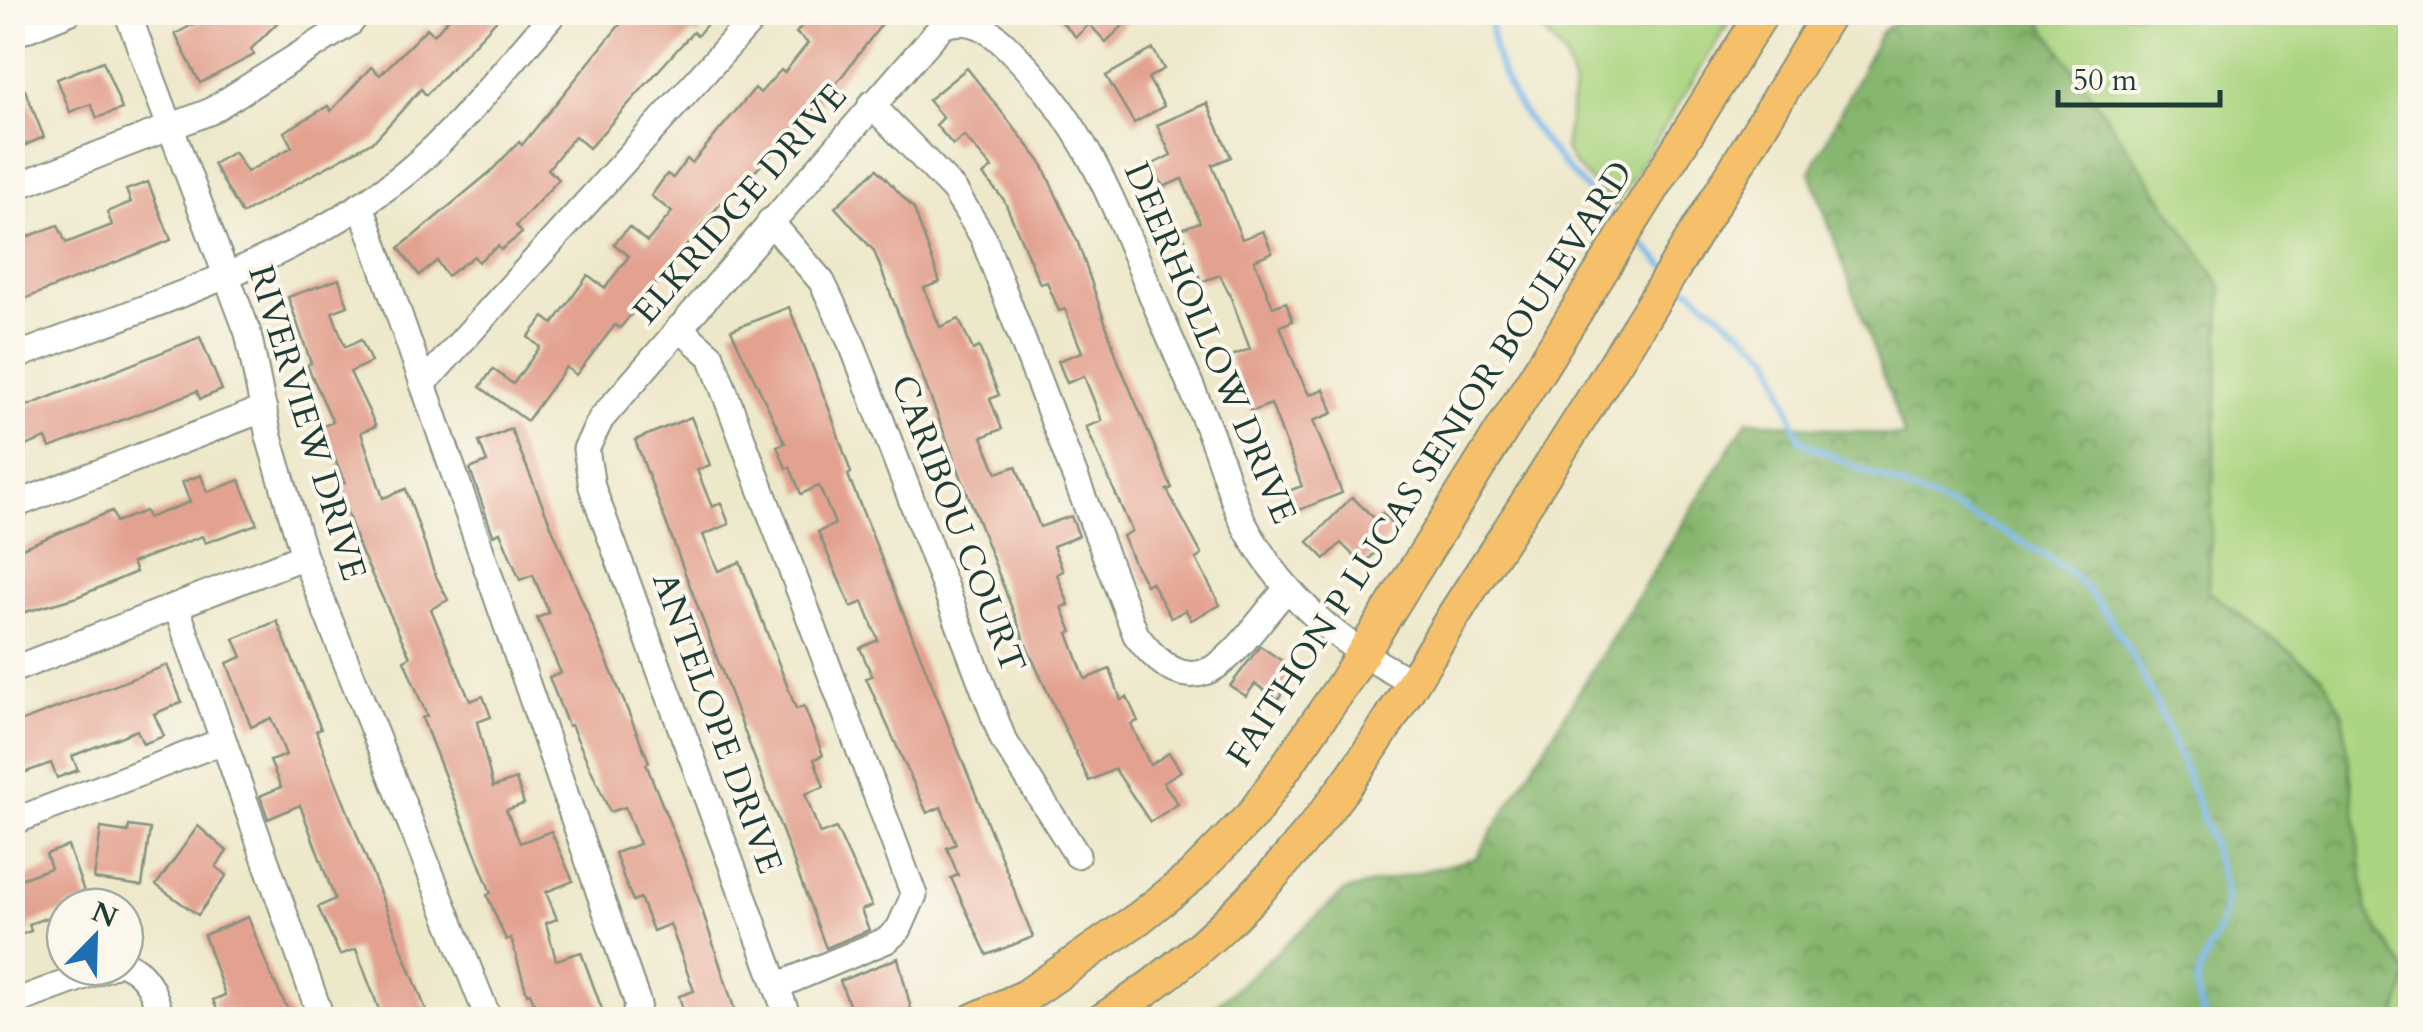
<svg xmlns="http://www.w3.org/2000/svg" width="2423" height="1032" viewBox="0 0 2423 1032" font-family="Cardo,serif">
	<style>
		.green { fill: #aad480; stroke: #64885a; stroke-width: 2.5 }
		.forest { fill: url(#forest-crowns); stroke: #537a51; stroke-width: 2.5 }
		.lines { fill: none; stroke-linecap: round; stroke-linejoin: round }
		.stream { stroke: #79b7ec; stroke-width: 6 }
		.building { fill: #e3a190 }
		.minor-casing { stroke: #869280; stroke-width: 29 }
		.major-casing { stroke: #869280; stroke-width: 36 }
		.minor { stroke: #fff; stroke-width: 25 }
		.major { stroke: #f6c06b; stroke-width: 32 }
		.labels { text-anchor: middle; dominant-baseline: central; stroke-width: 8; stroke-linejoin: round; paint-order: stroke }
		.street-label { font-size: 35px; fill: #1f3d34; stroke: #fbf7ec }
	</style>
	<defs>
		<pattern id="forest-crowns" width="20" height="18" patternUnits="userSpaceOnUse" patternTransform="scale(2.5)"><rect width="20" height="18" fill="#87b66e"/><path d="M2 6a3 3 0 1 1 6 0M12 15a3 3 0 1 1 6 0" fill="none" stroke="#6e955b"/></pattern>
	</defs>
	<rect width="100%" height="100%" fill="#fbf7ec"/>
	<filter id="ink" filterUnits="userSpaceOnUse"><feTurbulence type="fractalNoise" baseFrequency=".01" numOctaves="2"/><feDisplacementMap in="SourceGraphic" scale="20" xChannelSelector="R" yChannelSelector="G"/><feConvolveMatrix kernelMatrix="1 2 1 2 8 2 1 2 1" color-interpolation-filters="sRGB"/></filter>
	<filter id="wash" filterUnits="userSpaceOnUse"><feTurbulence type="fractalNoise" baseFrequency=".0048" numOctaves="4" result="noise"/><feDisplacementMap in="SourceGraphic" scale="40" xChannelSelector="R" yChannelSelector="G"/><feGaussianBlur stdDeviation="2.25" result="paint"/><feColorMatrix in="noise" values="0 0 0 0 0 0 0 0 0 0 0 0 0 0 0 0 0 1.4 0 .05"/><feComposite in="paint" operator="in"/></filter>
	<g filter="url(#wash)">
		<rect width="100%" height="100%" fill="#eee8cb"/>
		<g class="green">
			<polygon points="2408,12 2410,1019 2396,1019 2407,974 2367,912 2343,714 2322,676 2208,591 2222,286 2035,13"/>
			<polygon points="1529,13 1735,13 1615,206 1573,163 1565,149 1574,87 1565,58"/>
		</g>
		<polygon class="forest" points="1907,13 2035,13 2222,286 2208,591 2322,676 2343,714 2367,912 2408,974 2396,1019 1201,1019 1345,891 1476,858 1747,420 1905,437 1810,172 1881,32"/>
		<g class="lines">
			<g class="stream">
				<path d="M1492 12C1482 86 1568 173 1619 222"/>
				<polyline points="1635,237 1666,267"/>
				<path d="M1678 279 1771 355 1800 440C1887 487 1986 511 2067 571 2132 619 2205 808 2224 888 2232 923 2198 957 2197 990 2197 999 2203 1011 2205 1020"/>
			</g>
		</g>
		<g id="blocks">
			<g class="building">
				<polygon points="217,12 288,12 251,49 254,55 200,83 175,34"/>
				<polygon points="454,12 504,12 426,95 421,89 375,140 242,214 213,164 234,152 247,172 292,147 284,132 328,106 331,111 371,67 380,75 427,28 434,35"/>
				<polygon points="630,12 717,12 697,36 693,32 589,148 575,136 548,169 559,179 516,226 522,233 501,250 498,246 478,262 474,256 447,276 437,261 419,275 399,248 490,172 519,142 522,145"/>
				<polygon points="813,12 891,12 829,93 741,186 737,183 620,328 615,325 576,375 566,367 527,421 480,387 493,369 513,384 540,347 528,337 544,317 553,324 588,275 605,288 629,256 614,244 629,227 647,242 672,212 651,196 667,174 673,178 687,159 692,163 755,88 760,93 781,70 784,73 808,43 796,33"/>
				<polygon points="1052,12 1137,12 1106,42 1089,24 1076,37"/>
				<polygon points="1153,49 1164,69 1148,78 1164,106 1134,123 1106,76"/>
				<polygon points="103,61 122,109 97,118 91,104 70,112 57,79"/>
				<polygon points="967,68 1041,162 1078,243 1119,363 1172,488 1167,490 1202,555 1196,559 1220,605 1191,620 1186,610 1171,618 1151,582 1146,585 1133,561 1123,536 1132,531 1086,427 1102,421 1084,376 1067,383 1058,361 1082,352 1065,309 1059,311 1047,282 1040,284 1004,200 983,175 992,168 964,136 953,145 936,125 943,118 928,100"/>
				<polygon points="25,90 44,137 23,146 17,130 12,132 12,95"/>
				<polygon points="1207,103 1231,157 1212,165 1242,239 1263,231 1272,252 1254,260 1273,307 1286,302 1293,321 1280,326 1296,368 1309,395 1324,389 1333,413 1313,421 1342,493 1292,513 1283,493 1302,486 1271,404 1251,412 1229,357 1250,349 1231,298 1220,275 1201,282 1181,229 1200,222 1182,179 1163,187 1153,164 1171,155 1157,125"/>
				<polygon points="877,169 914,209 940,282 924,288 940,327 959,319 973,350 979,347 999,395 990,399 1002,429 982,437 997,473 1016,466 1040,527 1071,516 1079,536 1053,546 1063,571 1057,574 1069,605 1062,607 1072,632 1068,633 1085,679 1110,669 1121,700 1127,697 1138,721 1131,724 1150,765 1169,753 1181,771 1163,782 1178,804 1150,822 1115,769 1089,781 1028,650 874,251 835,207"/>
				<polygon points="148,182 171,240 12,304 12,206 27,237 58,225 66,243 112,225 107,212 131,202 126,190"/>
				<polygon points="339,279 348,306 332,312 345,347 361,340 371,362 350,372 376,426 361,432 383,498 406,489 434,572 448,600 431,609 470,701 483,696 491,717 477,722 493,787 516,779 524,804 506,810 520,843 551,831 573,881 546,892 557,919 546,923 556,960 581,952 606,1020 541,1020 530,993 527,994 511,938 506,940 487,895 491,893 422,718 427,716 404,660 410,657 358,545 338,486 345,483 321,427 333,422 307,365 311,363 288,297"/>
				<polygon points="789,307 831,414 851,473 848,475 1033,937 987,955 951,878 958,875 947,848 956,844 941,807 927,813 866,678 872,676 860,648 878,640 863,602 851,607 818,532 835,524 819,486 801,494 790,467 786,468 777,446 785,443 731,330"/>
				<polygon points="200,337 222,390 200,399 197,391 50,448 46,438 12,451 12,412"/>
				<polygon points="691,417 710,465 697,470 712,507 721,503 729,524 703,535 718,571 740,562 796,709 804,706 823,755 814,759 824,787 805,794 820,834 836,828 872,906 861,910 869,930 826,948 635,440"/>
				<polygon points="511,429 649,762 646,764 692,879 738,1020 686,1020 679,996 694,991 670,924 653,931 640,898 633,901 624,879 615,853 639,844 625,807 610,812 571,725 568,726 549,677 561,673 537,618 549,613 533,575 520,580 500,532 493,535 470,469 487,462 479,442"/>
				<polygon points="201,475 207,492 240,480 257,524 205,543 202,536 132,563 136,572 77,597 12,616 12,552 112,511 116,522 145,511 148,518 190,502 182,482"/>
				<polygon points="1352,497 1375,519 1382,513 1398,530 1363,565 1341,543 1325,559 1308,542"/>
				<polygon points="277,621 321,729 316,731 430,1020 383,1020 356,949 340,955 318,907 335,899 300,805 268,819 260,796 281,787 270,761 286,755 271,718 251,727 227,663 242,657 234,639"/>
				<polygon points="1260,646 1297,671 1278,699 1255,684 1246,696 1230,686"/>
				<polygon points="167,665 182,702 154,714 164,736 143,744 137,730 72,756 78,770 57,778 51,763 12,777 12,725"/>
				<polygon points="129,826 150,829 142,886 94,879 101,828 128,832"/>
				<polygon points="198,826 227,851 216,867 227,875 198,915 156,885"/>
				<polygon points="68,846 88,903 65,907 65,911 29,924 31,931 12,938 12,882 51,868 46,854"/>
				<polygon points="248,917 271,975 293,1020 221,1020 213,1000 225,995 204,935"/>
				<polygon points="898,958 911,1009 884,1020 855,1020 840,981"/>
			</g>
		</g>
	</g>
	<g filter="url(#ink)">
		<use href="#blocks" fill-opacity="0" stroke="#869280" stroke-width="2.5"/>
		<g class="lines">
			<defs>
				<g id="minor">
					<polyline points="127,12 248,333 269,437 304,556 489,1020"/>
					<polyline points="12,35 69,12"/>
					<path d="M871 104 954 190 983 237 1136 635C1201 722 1236 646 1286 590"/>
					<polyline points="12,188 209,112 350,23 359,12"/>
					<polyline points="361,205 638,1004 634,1020"/>
					<polyline points="770,221 822,282 853,347 1003,739 1077,855"/>
					<polyline points="679,328 711,356 914,895 899,929 887,940 777,986"/>
					<path d="M12 358C138 309 276 268 386 188 451 142 502 71 555 12"/>
					<polyline points="423,384 759,12"/>
					<polyline points="12,506 264,409"/>
					<polyline points="176,606 322,1020"/>
					<polyline points="12,670 304,556"/>
					<polyline points="12,822 223,741"/>
					<path d="M125 964C149 974 155 996 162 1020"/>
					<polyline points="12,1003 109,967"/>
					<path d="M789 1020 592 487 586 449 601 419 942 26C976 13 997 36 1019 59 1089 132 1117 211 1155 303 1174 349 1196 395 1214 443 1226 474 1233 506 1250 535 1288 601 1343 646 1410 681"/>
				</g>
				<g id="major">
					<polyline points="973,1020 1026,996 1139,918 1192,876 1253,814 1342,686 1763,12"/>
					<path d="M1102 1020C1197 960 1279 877 1345 786 1392 722 1431 649 1475 582 1598 395 1714 204 1830 12"/>
				</g>
			</defs>
			<use href="#minor" class="minor-casing"/>
			<use href="#major" class="major-casing"/>
			<use href="#minor" class="minor"/>
			<use href="#major" class="major"/>
		</g>
	</g>
	<g class="labels">
		<g class="street-label">
			<text transform="translate(740 204) rotate(-49)">ELKRIDGE DRIVE</text>
			<text transform="translate(1210 343) rotate(67)">DEERHOLLOW DRIVE</text>
			<text transform="translate(307 423) rotate(73)">RIVERVIEW DRIVE</text>
			<text transform="translate(1430 464) rotate(-57)">FAITHON P LUCAS SENIOR BOULEVARD</text>
			<text transform="translate(958 524) rotate(69)">CARIBOU COURT</text>
			<text transform="translate(717 723) rotate(70)">ANTELOPE DRIVE</text>
		</g>
	</g>
	<rect width="2423" height="1032" fill="none" stroke="#fbf7ec" stroke-width="50"/>
	<g transform="translate(95 937) rotate(23)"><circle r="48" fill="#fbf7ec" stroke="#a3ada2" stroke-width="2.5"/>
	<path d="M0-8L18 38L0 25L-18 38Z" fill="#1f6fb2"/>
	<text y="-15" font-size="28" font-weight="bold" text-anchor="middle" fill="#1f3d34">N</text>
	</g>
	<path d="M2058 90v15h162v-15" fill="none" stroke="#1f3d34" stroke-width="5"/>
	<text x="2073" y="90" font-size="30" fill="#1f3d34" stroke="#fbf7ec" stroke-width="8" paint-order="stroke">50 m</text>
</svg>
